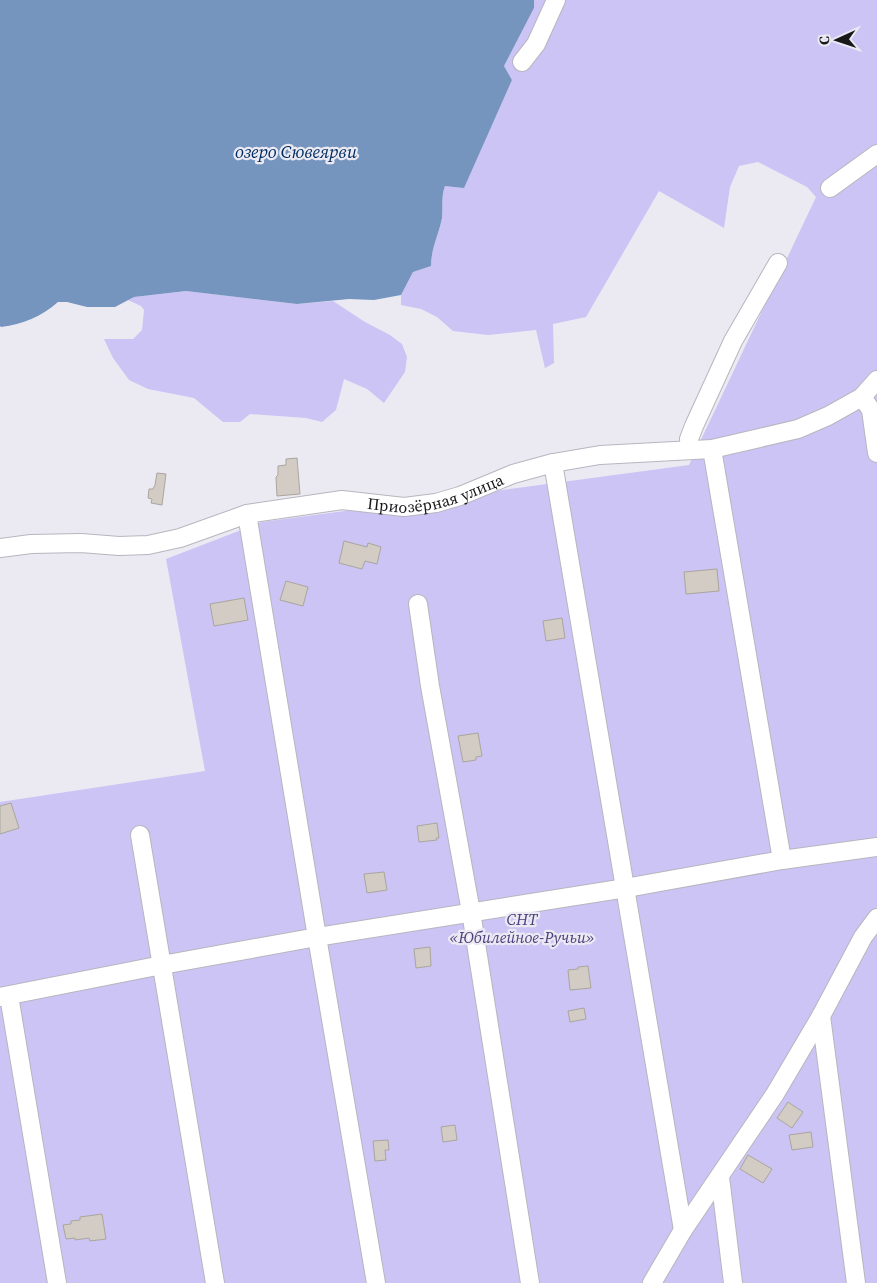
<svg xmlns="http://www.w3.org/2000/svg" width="877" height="1283" viewBox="0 0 877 1283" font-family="'Source Serif 4',serif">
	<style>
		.green { fill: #ccc4f4 }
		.water { fill: #7594be }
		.building { fill: #d2ccc4; stroke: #aaa59d }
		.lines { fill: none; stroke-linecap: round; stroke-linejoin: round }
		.minor-casing { stroke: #b7b6bf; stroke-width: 20 }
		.minor { stroke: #fff; stroke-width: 18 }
		.labels { text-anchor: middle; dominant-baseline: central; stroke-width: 4.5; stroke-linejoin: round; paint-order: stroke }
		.street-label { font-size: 16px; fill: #18171a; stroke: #ebeaf3 }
		.park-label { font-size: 16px; font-style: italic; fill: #4e3e7d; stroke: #ebeaf3 }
		.water-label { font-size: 18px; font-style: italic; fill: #002d61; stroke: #ebeaf3 }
	</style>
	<rect width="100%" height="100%" fill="#ebeaf3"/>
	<g class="green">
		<path d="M534 0H877V1283H0V802L205 771 166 559 262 522 689 465 816 197 807 187 758 162 739 166 730 187 724 228 659 191 586 317 553 324 554 363 545 368 536 330 488 335 453 331 437 317 421 309 401 305V295L413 272 431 266C431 248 439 234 442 218 443 207 441 196 445 186L464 187 512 80 504 66 534 8Z"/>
		<polygon points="186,291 297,304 333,301 365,322 390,335 402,344 407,357 405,372 384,403 367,389 344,379 336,410 322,422 306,418 250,414 240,422 223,422 194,398 148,389 129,380 113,358 104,339 133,339 142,330 144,310 141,306 128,300 134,297"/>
	</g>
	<path class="water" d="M0 0H534V8L504 66 512 80 464 188 445 186C441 196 443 207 442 218 439 234 431 248 431 266L413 272 401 295 374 300 349 299 297 304 186 291 134 297 115 307H87L67 302H58C41 317 23 324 1 327L0 326Z"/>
	<g class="building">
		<polygon points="297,458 300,494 277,496 276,477 278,475 278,466 286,465 286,459"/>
		<polygon points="157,473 166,474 162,505 151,503 152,499 148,498 149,489 153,489 155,485"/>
		<polygon points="344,541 367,547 368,543 381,547 377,564 365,561 362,569 339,563"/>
		<polygon points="717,569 719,591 686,594 684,572"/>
		<polygon points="286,581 308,587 303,606 280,600"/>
		<polygon points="244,598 248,620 214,626 210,604"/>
		<polygon points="562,618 565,638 546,641 543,621"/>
		<polygon points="478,733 482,756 476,757 476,760 463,762 458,736"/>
		<polygon points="11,803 19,828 0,834 0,806"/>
		<polygon points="437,823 439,838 436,838 437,840 419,842 417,826"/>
		<polygon points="384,872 387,890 367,893 364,874"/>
		<polygon points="430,947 431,966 416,968 414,949"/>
		<polygon points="588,966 591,988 570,990 568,970 578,969 578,967"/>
		<polygon points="584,1008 586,1019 570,1022 568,1011"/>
		<polygon points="788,1102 803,1112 792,1128 777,1118"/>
		<polygon points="455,1125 457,1140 443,1142 441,1127"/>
		<polygon points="811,1132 813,1147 792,1150 789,1135"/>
		<polygon points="388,1140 389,1150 385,1150 386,1160 375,1161 373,1141"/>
		<polygon points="748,1155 772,1169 763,1183 740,1169"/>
		<polygon points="102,1214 106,1239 90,1241 89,1238 75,1240 75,1238 66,1239 63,1225 71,1224 71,1221 80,1220 80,1217"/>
	</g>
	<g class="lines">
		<defs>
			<g id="minor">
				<polyline points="522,62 536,44 556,0"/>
				<polyline points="830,188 877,154"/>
				<polyline points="862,397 871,410 877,453"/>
				<polyline points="712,449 782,860"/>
				<polyline points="690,450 689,439 694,426 733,341 778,263"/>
				<polyline points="553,463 683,1230"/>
				<polyline points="247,514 317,937 376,1283"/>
				<path id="s1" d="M0 548 31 544 81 543 119 546 148 545 180 538 247 514 342 500 404 507 436 503 460 496 513 474 553 463 600 455 712 449 798 429 828 416 862 397 877 380"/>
				<polyline points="418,604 430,686 471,912 530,1283"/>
				<polyline points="140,835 215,1283"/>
				<polyline points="9,996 57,1283"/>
				<polyline points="0,997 162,965 317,937 626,888 782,860 877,847"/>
				<polyline points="821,1016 856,1283"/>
				<polyline points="720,1177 733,1283"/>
				<polyline points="652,1283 683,1230 775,1094 821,1016 863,937 877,918"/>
			</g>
		</defs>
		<use href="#minor" class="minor-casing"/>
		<use href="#minor" class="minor"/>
	</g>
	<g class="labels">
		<g class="street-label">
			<text stroke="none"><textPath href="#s1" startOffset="444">Приозёрная улица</textPath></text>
		</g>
		<g class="park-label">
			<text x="522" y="919">СНТ<tspan x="522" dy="18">«Юбилейное-Ручьи»</tspan></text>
		</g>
		<g class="water-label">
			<text x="296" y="151">озеро Сювеярви</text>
		</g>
	</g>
	<g transform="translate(837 40) rotate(267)" stroke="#ebeaf3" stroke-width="4" paint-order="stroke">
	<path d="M0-4L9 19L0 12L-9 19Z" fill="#18171a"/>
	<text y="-8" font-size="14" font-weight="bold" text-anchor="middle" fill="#18171a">С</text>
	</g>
</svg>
